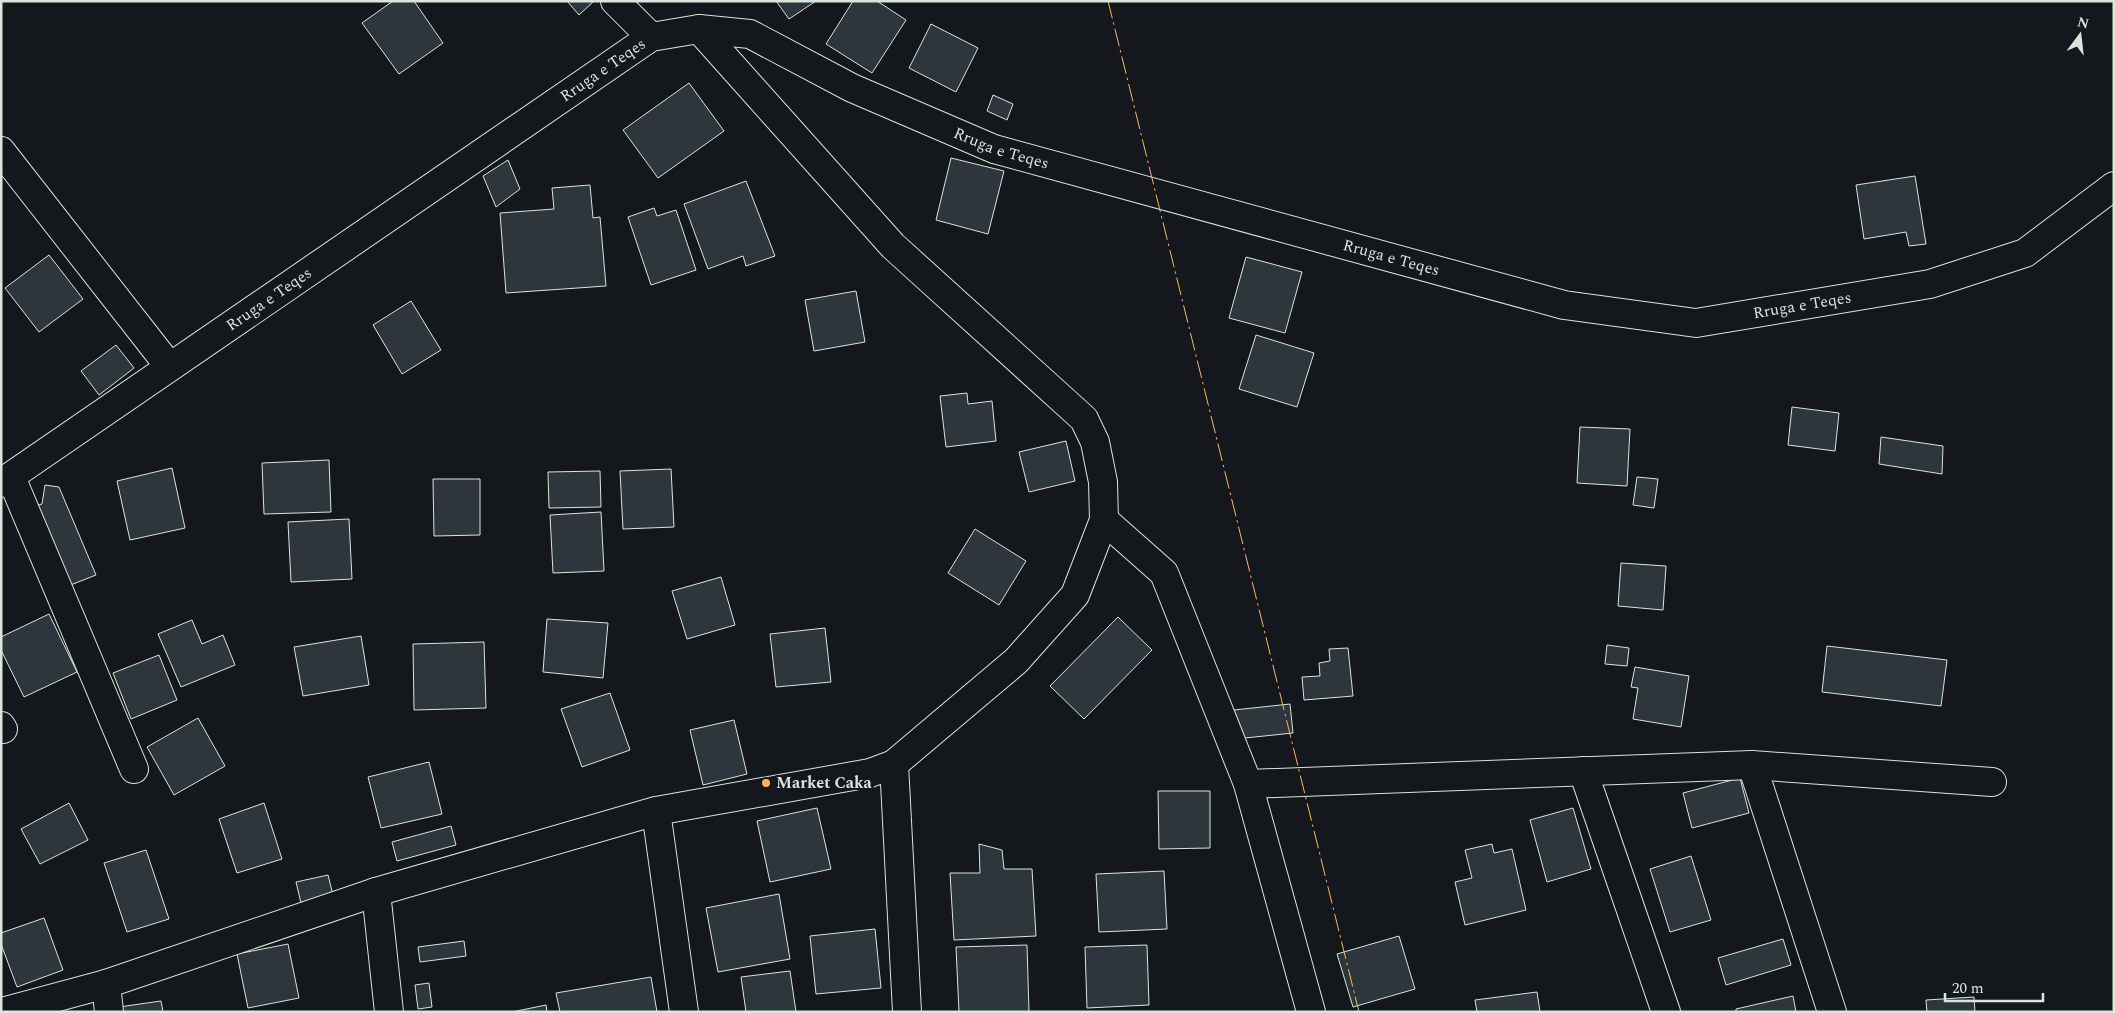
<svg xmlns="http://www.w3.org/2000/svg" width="2115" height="1013" viewBox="0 0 2115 1013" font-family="Spectral,serif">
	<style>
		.building { fill: #2c363c; stroke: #d8e6dc }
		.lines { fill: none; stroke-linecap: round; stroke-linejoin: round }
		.street-casing { stroke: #d8e6dc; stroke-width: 30 }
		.street { stroke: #14181c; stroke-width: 28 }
		.power { stroke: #ffb74d; stroke-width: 1; stroke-dasharray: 18 4 2.5 4; stroke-linecap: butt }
		.poi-dot { fill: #ffb74d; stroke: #14181c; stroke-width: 2 }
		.labels { text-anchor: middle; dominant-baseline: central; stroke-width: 4; stroke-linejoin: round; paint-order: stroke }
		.street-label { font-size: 16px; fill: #d8e6dc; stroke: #14181c }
		.poi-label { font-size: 16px; font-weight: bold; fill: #d8e6dc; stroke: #14181c; text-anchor: start }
	</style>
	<rect width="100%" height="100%" fill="#14181c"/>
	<g class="building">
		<polygon points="393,1 414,1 443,43 399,74 362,23"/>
		<polygon points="567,1 594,1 579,15"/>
		<polygon points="776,1 816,1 789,19"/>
		<polygon points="853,1 877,1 906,20 872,73 826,44"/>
		<polygon points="931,24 978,48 956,92 909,68"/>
		<polygon points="689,83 724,131 658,178 623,130"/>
		<polygon points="993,95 1013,104 1007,120 987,111"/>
		<polygon points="951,158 1004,171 988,234 936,220"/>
		<polygon points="508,160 520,189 496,207 483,176"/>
		<polygon points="1915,176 1926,244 1909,246 1906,232 1864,239 1856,185"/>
		<polygon points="746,181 775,256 746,266 743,256 708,269 684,204"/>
		<polygon points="590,185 593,218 600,217 606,286 506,293 500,213 554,209 552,188"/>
		<polygon points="654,208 657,216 676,210 696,270 651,285 628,217"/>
		<polygon points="49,255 83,299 39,332 5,288"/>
		<polygon points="1246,257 1302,272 1285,333 1229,318"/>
		<polygon points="856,291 865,342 814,351 805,300"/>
		<polygon points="411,301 441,350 402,374 373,325"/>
		<polygon points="1256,335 1314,353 1297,407 1239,389"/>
		<polygon points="116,345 134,368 99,395 81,371"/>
		<polygon points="967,393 968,404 992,401 996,441 946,447 940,396"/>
		<polygon points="1792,407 1839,413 1835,451 1788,445"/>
		<polygon points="1580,427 1630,429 1627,486 1577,483"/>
		<polygon points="1881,437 1943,446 1942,474 1879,464"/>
		<polygon points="1066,441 1075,481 1029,492 1019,452"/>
		<polygon points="329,460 331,512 264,514 262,463"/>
		<polygon points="172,468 185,528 130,540 117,481"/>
		<polygon points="671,469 674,527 623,529 620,471"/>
		<polygon points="600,471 601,507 549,508 548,472"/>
		<polygon points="1637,477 1658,479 1654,508 1633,505"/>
		<polygon points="433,479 480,479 480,535 434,536"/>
		<polygon points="45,485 59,487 96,575 68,586 35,506 42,504"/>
		<polygon points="601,512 604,571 553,573 550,515"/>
		<polygon points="349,519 352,579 291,582 288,522"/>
		<polygon points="975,529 1026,561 999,605 948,573"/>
		<polygon points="1621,563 1666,566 1663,610 1618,606"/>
		<polygon points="721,577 735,625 687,639 672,591"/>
		<polygon points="49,614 77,672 24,697 1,650 1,637"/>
		<polygon points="1118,617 1152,650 1084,719 1050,686"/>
		<polygon points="547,619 608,623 603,678 543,672"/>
		<polygon points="192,620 202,644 223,635 235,665 181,687 158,634"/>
		<polygon points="825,628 831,682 776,687 770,634"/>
		<polygon points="361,636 369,685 303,696 294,647"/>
		<polygon points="484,642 486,708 414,710 413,644"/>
		<polygon points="1607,645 1629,648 1627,666 1605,664"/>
		<polygon points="1827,646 1947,660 1941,706 1822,692"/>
		<polygon points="1348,648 1353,696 1304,700 1302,677 1320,676 1319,663 1330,661 1329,649"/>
		<polygon points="159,655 177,700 131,719 113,673"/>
		<polygon points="1635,667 1689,676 1681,727 1633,719 1638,688 1631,687"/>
		<polygon points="610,693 630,750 582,767 561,709"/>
		<polygon points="1290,704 1293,733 1245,738 1234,710"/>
		<polygon points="198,718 225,766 174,795 147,747"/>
		<polygon points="734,720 747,774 703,785 690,730"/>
		<polygon points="429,762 442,814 381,828 368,777"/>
		<polygon points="1740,778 1749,813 1692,828 1683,793"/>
		<polygon points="1158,791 1210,791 1210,848 1159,849"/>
		<polygon points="69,803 88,840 40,864 21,829"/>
		<polygon points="264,803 282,859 237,873 219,819"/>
		<polygon points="817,808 831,869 770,882 757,821"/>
		<polygon points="1573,808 1591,869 1547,882 1530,820"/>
		<polygon points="451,826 456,845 397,861 392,842"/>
		<polygon points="979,844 1002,850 1004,869 1032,869 1036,936 954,940 950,873 980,873"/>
		<polygon points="1492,844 1494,853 1512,849 1526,910 1465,925 1455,882 1472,878 1465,850"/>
		<polygon points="146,850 169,919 127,932 104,863"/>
		<polygon points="1691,856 1711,920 1670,932 1650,869"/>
		<polygon points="1164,871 1167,929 1099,932 1096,874"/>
		<polygon points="328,875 333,895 301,903 296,882"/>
		<polygon points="779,894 790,959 718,972 706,908"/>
		<polygon points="44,918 63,970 17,987 1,944 1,933"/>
		<polygon points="875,929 881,988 816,994 810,936"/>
		<polygon points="1399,936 1415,989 1353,1007 1337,954"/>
		<polygon points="1783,939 1791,965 1726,985 1718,958"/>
		<polygon points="464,941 466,956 420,962 418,947"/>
		<polygon points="288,944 299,998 248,1008 237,954"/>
		<polygon points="1027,945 1029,1012 959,1012 956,947"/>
		<polygon points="1147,945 1149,1005 1087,1008 1085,947"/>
		<polygon points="790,971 796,1012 746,1012 741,977"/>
		<polygon points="651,977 657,1012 560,1012 556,993"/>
		<polygon points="429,983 432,1007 418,1009 415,985"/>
		<polygon points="1537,992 1540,1012 1477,1012 1475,1000"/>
		<polygon points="1793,996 1796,1012 1736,1012 1736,1009"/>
		<polygon points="1974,997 1975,1012 1927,1012 1926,1000"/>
		<polygon points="161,1001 163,1012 119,1012 119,1007"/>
		<polygon points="546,1005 547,1012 512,1012"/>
	</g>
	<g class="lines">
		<defs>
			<g id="street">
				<polyline points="615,1 651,37"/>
				<polyline points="1,151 169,366"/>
				<polyline points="11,477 134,769"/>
				<path id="s1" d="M1 483 651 37 699 29 750 34 852 88 994 149 1564 305 1696 323 1930 284 2025 253 2114 186"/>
				<polyline points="1104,520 1164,573 1248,784 1311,1012"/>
				<polyline points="1,726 3,729"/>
				<polyline points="894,764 907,1012"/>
				<polyline points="1752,765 1832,1012"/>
				<polyline points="1583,771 1666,1012"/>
				<polyline points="1248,784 1752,765 1992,782"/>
				<polyline points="656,811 684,1012"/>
				<polyline points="376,892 389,1012"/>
				<polyline points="106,984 109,1012"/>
				<polyline points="2,1012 106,984 376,892 656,811 870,773 894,764 1016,661 1075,595 1104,520 1103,482 1095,442 1084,419 893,246 699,29"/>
			</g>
		</defs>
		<use href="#street" class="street-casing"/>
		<use href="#street" class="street"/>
		<polyline class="power" points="1108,1 1359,1012"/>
	</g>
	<circle class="poi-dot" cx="766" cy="783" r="5"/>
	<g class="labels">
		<g class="street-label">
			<text stroke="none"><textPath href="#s1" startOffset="730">Rruga e Teqes</textPath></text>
			<text stroke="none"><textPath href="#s1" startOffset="1165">Rruga e Teqes</textPath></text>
			<text stroke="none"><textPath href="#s1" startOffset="1570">Rruga e Teqes</textPath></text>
			<text stroke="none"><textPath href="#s1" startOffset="325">Rruga e Teqes</textPath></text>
			<text stroke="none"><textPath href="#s1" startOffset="1990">Rruga e Teqes</textPath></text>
		</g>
		<g class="poi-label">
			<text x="776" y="783">Market Caka</text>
		</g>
	</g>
	<rect width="2115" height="1013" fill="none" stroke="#d8e6dc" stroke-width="5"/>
	<g transform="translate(2080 35) rotate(15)" stroke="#14181c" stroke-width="4" paint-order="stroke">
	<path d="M0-4L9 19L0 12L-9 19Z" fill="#d8e6dc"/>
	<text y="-8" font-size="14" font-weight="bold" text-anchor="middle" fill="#d8e6dc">N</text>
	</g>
	<path d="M1945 993v8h98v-8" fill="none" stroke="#d8e6dc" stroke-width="2.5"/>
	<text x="1952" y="993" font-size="15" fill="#d8e6dc" stroke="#14181c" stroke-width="4" paint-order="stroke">20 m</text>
</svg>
